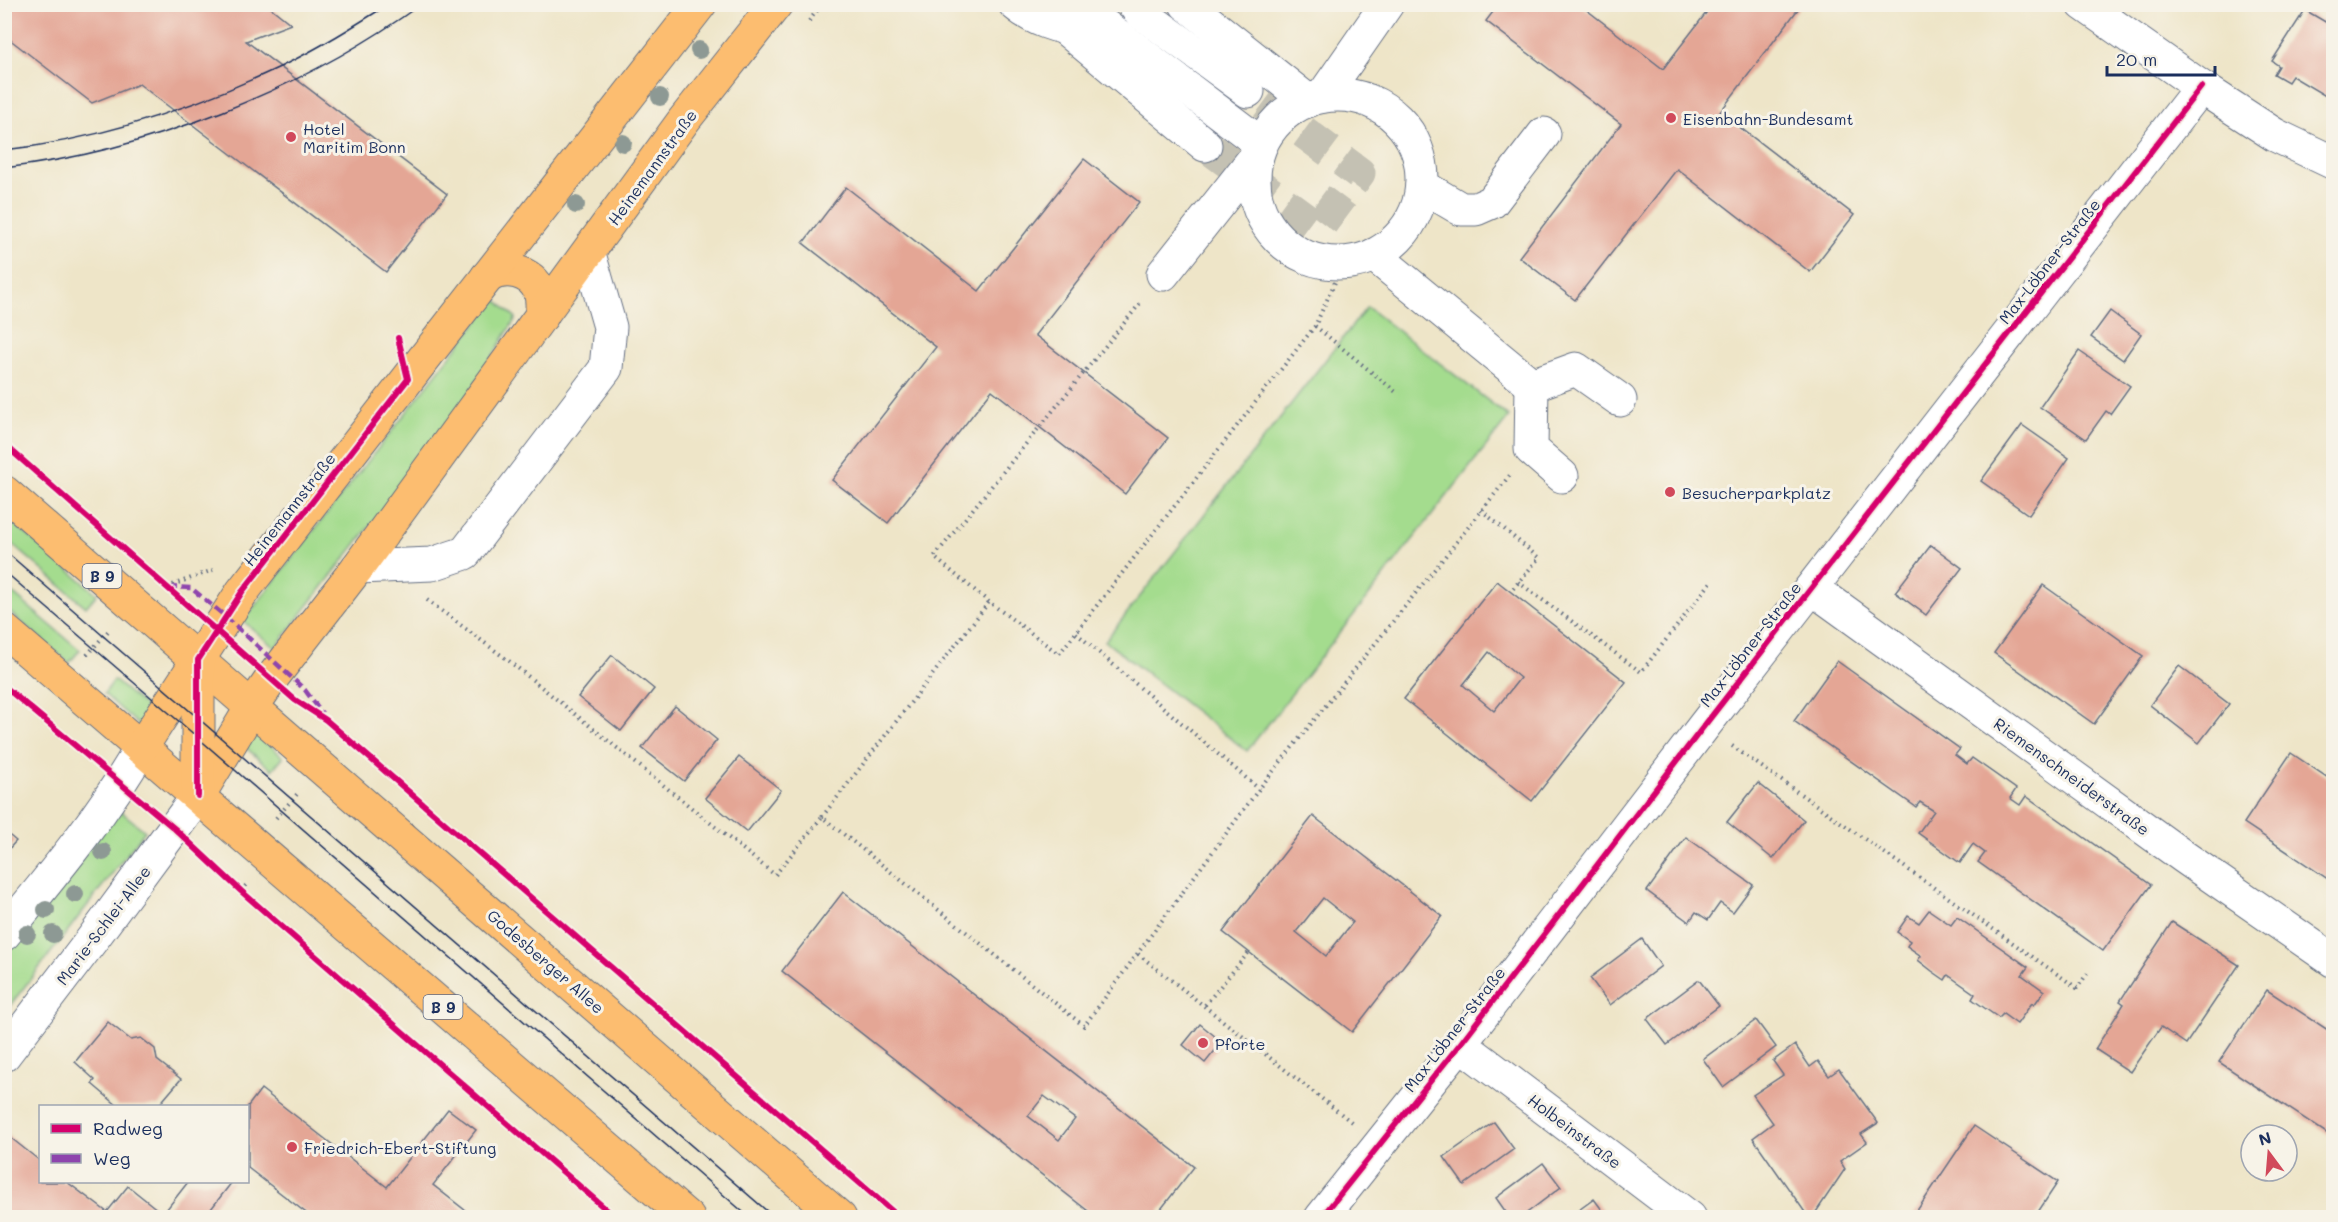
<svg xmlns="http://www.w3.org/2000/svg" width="2338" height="1222" viewBox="0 0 2338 1222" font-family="Mali,sans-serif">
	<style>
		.green { fill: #a4dc8e; stroke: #608676; stroke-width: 1.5 }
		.building { fill: #e4a695; fill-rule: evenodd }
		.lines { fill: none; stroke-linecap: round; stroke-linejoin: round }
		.minor-tunnel { stroke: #c4c1b3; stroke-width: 33; stroke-dasharray: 33 16; stroke-linecap: butt }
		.minor-casing { stroke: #656f83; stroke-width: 35 }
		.major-casing { stroke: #656f83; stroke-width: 35 }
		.path { stroke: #656f83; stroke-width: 4; stroke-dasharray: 1.5 4.5; stroke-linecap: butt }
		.minor { stroke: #fff; stroke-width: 33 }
		.major { stroke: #fcbd6f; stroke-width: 33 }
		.tram { stroke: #1b2f5e; stroke-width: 1.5 }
		.quiet { stroke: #8e44ad; stroke-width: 4.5; stroke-dasharray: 9 4.5; stroke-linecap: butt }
		.cycleway-casing { stroke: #f7f3e8; stroke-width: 10 }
		.cycleway { stroke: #d6006c; stroke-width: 6 }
		.tree { fill: #8d9994 }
		.poi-dot { fill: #d1495b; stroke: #f7f3e8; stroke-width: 2 }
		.labels { text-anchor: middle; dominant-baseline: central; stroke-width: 6; stroke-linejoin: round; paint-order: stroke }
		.shield { fill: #f7f3e8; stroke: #5d6a87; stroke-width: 1.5 }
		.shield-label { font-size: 15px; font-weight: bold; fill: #1b2f5e }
		.poi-label { font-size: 16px; fill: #1b2f5e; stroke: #f7f3e8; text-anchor: start }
		.street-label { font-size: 16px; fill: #1b2f5e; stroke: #f7f3e8 }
	</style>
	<rect width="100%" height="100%" fill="#f7f3e8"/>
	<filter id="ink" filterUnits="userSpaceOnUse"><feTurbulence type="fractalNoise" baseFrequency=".0167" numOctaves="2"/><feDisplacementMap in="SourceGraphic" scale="12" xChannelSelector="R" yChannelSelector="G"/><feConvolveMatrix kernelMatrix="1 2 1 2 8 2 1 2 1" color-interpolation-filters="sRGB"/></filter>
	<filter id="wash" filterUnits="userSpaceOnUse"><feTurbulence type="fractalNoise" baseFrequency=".008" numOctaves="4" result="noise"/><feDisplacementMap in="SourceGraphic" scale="24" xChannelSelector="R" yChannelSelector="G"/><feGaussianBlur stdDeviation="1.35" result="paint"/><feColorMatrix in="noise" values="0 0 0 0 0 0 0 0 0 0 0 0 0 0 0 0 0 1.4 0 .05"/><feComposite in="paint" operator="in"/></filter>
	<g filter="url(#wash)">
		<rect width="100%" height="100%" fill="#eee5c8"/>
		<g class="green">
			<polygon points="495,299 516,318 455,417 275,648 243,621"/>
			<polygon points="1367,307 1509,417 1247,751 1105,641"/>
			<polygon points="4,515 97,594 86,607 5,538"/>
			<polygon points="4,586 80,650 69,663 5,608"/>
			<polygon points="114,680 146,707 142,728 104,694"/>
			<polygon points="255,731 283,757 272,770 245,747"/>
			<polygon points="118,809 145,831 5,1012 5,955"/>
		</g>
		<g id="blocks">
			<g class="building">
				<polygon points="4,4 266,4 291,24 246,41 447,194 386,272 139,84 92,103 4,35"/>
				<polygon points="1499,4 1579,4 1663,69 1713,4 1802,4 1720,112 1854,215 1810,272 1677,169 1575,300 1519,257 1621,124 1486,21"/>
				<polygon points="2305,10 2334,27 2334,101 2292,76 2288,82 2274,74 2279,66 2272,61"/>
				<polygon points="1084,159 1139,202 1035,335 1168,438 1125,494 992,390 888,523 832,480 936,347 803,243 846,187 979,291"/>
				<polygon points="2110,311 2141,334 2123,360 2091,337"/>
				<polygon points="2079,351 2130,386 2110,414 2106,411 2086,439 2040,407"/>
				<polygon points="2022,425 2069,458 2029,515 1981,481"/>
				<polygon points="1931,545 1962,568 1926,615 1895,592"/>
				<path d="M1497 581 1626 682 1532 801 1404 699ZM1489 652 1520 678 1494 711 1463 685Z"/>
				<polygon points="2043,585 2143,656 2094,724 1994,653"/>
				<polygon points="612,655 654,689 621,731 578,697"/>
				<polygon points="1837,661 1960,749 1955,755 1967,764 1972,758 2016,789 2010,798 2020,805 2026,796 2151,885 2103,951 1978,862 1985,853 1973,844 1960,863 1918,833 1934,811 1920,802 1916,807 1794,721"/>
				<polygon points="2179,666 2229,704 2199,743 2150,705"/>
				<polygon points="675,706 717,740 684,781 642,748"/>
				<polygon points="2291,753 2334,782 2334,883 2244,823"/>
				<polygon points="739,757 781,790 747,832 705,798"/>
				<polygon points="1758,783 1804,820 1773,859 1727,822"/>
				<path d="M1313 816 1442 916 1352 1032 1223 932ZM1323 898 1353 922 1326 956 1296 932Z"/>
				<polygon points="4,831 16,841 4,854"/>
				<polygon points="1686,837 1753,885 1733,912 1720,903 1708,920 1696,912 1689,922 1647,891"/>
				<path d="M843 892 1194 1167 1154 1218H1097L782 971ZM1044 1096 1075 1119 1059 1140 1028 1116Z"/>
				<polygon points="1929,910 1951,925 1957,917 2028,967 2022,975 2044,991 2034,1005 2032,1003 2017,1024 2003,1014 1999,1018 1986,1009 1972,999 1975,994 1948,975 1945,980 1932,971 1918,960 1921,956 1907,946 1910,941 1897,932 1908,916 1919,923"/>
				<polygon points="2172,922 2239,965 2186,1044 2161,1027 2130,1072 2095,1049 2124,1004 2120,1001"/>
				<polygon points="1642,939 1661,966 1610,1005 1590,978"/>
				<polygon points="1699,980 1719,1006 1667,1045 1647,1019"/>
				<polygon points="2267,990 2334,1034 2334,1138 2219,1062"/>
				<polygon points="1756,1020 1776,1047 1723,1087 1703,1059"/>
				<polygon points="108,1022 131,1040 141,1038 155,1049 157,1060 181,1079 158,1106 118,1106 92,1084 95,1080 75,1062"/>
				<polygon points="1200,1024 1222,1042 1205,1063 1183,1045"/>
				<polygon points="1795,1045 1810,1067 1818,1061 1829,1076 1839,1069 1878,1123 1861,1134 1867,1142 1840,1161 1845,1169 1812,1218 1809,1218 1753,1138 1773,1123 1753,1095 1783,1075 1773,1061"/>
				<polygon points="261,1089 387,1187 448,1109 476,1130 433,1185 475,1218 309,1218 310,1216 248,1168 248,1106"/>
				<polygon points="1494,1122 1514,1149 1464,1185 1444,1157"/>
				<polygon points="1974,1126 2058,1182 2034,1218 1912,1218"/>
				<polygon points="6,1134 40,1161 40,1182 67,1182 107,1212 128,1186 163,1214 188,1182 232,1182 204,1218 4,1218"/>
				<polygon points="1543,1163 1561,1187 1520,1218 1510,1218 1496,1198"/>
				<polygon points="1594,1199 1608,1218 1569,1218 1576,1212"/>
			</g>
		</g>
	</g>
	<g filter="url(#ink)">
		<use href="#blocks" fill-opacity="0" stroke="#656f83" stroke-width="1.5"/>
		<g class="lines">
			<polyline class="minor-tunnel" points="1205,145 1318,228 1359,173 1248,91"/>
			<defs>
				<g id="minor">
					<path d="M1015 4C1032 19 1060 29 1082 30"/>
					<polyline points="1061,4 1066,29 1205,145"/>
					<polyline points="1076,4 1261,144"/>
					<polyline points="1134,4 1140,12 1248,91"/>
					<polyline points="1186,4 1308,101"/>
					<polyline points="2083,4 2201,87 2275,135 2334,163"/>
					<circle cx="1338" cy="179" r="84"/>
					<polyline points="1323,96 1387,4"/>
					<polyline points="1422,186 1461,209 1476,209 1492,202 1544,134"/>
					<polyline points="1374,255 1532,385 1576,369 1620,400"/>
					<polyline points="1163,274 1257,155"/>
					<polyline points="1532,385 1531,449 1562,476"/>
					<polyline points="358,567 432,564 465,553 606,368 610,327 589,254"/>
					<polyline points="1812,588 2184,857 2334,961"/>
					<path d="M4 934C53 874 103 815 141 748"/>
					<polyline points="1460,1044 1690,1218"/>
					<polyline points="4,1055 91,941 198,796"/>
					<polyline points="1321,1218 1460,1044 1704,726 2201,87"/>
				</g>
				<g id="major">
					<path d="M487 277C505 265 532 271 540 292 543 300 542 308 542 316"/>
					<polyline points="4,492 840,1218"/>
					<polyline points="4,630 688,1218"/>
					<polyline points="141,748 242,592 700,4"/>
					<polyline points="198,796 252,707 272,678 358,567 684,120 776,4"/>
					<polyline points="198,796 198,660"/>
				</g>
			</defs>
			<use href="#minor" class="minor-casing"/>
			<use href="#major" class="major-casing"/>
			<g class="path">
				<polyline points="809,21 822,4"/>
				<polyline points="1315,326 1396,392"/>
				<polyline points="1481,510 1539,558 1511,591"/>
				<polyline points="1518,582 1641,672 1711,582"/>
				<polyline points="167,587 213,570"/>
				<polyline points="427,600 509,661 775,875 822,817 1084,1026 1259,789 1510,475"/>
				<polyline points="989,602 934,557 1142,301"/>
				<polyline points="1076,633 1259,789"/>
				<polyline points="87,655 110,629"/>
				<polyline points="1732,746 2077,988 2090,970"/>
				<polyline points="822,817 989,602 1059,654 1315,326 1341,269"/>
				<polyline points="276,818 299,792"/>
				<polyline points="241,891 248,883"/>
				<polyline points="1138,954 1354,1124"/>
				<polyline points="1205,1005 1249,952"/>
				<polyline points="436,1150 444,1140"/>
			</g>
			<use href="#minor" class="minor"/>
			<use href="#major" class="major"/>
			<g class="tram">
				<path d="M4 150C101 140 195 107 282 66 319 48 354 26 389 4"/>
				<path d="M4 168C146 152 306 88 421 4"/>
				<polyline points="4,550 775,1218"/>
				<path d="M4 571C254 785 502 1001 750 1218"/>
			</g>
			<polyline class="quiet" points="168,587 191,588 226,617 305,690 322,713"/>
			<defs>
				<g id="cycleway">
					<polyline points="4,444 295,700 326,720 900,1218"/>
					<polyline points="4,686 175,829 241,891 616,1218"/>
					<polyline points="198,796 198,660 242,592 408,379 398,338"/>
					<polyline points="1321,1218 1460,1044 1704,726 2201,87"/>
				</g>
			</defs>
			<use href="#cycleway" class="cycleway-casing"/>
			<use href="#cycleway" class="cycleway"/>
		</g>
		<g class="tree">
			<circle cx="699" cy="50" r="9"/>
			<circle cx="660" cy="97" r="9"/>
			<circle cx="623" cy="143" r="9"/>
			<circle cx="576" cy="205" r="9"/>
			<circle cx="103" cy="852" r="9"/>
			<circle cx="75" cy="894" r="9"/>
			<circle cx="46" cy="910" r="9"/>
			<circle cx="27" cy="934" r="9"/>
			<circle cx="53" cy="934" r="9"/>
		</g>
	</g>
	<g class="poi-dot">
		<circle cx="1671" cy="118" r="6"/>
		<circle cx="291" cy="137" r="6"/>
		<circle cx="1670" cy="492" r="6"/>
		<circle cx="1203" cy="1043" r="6"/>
		<circle cx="292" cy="1147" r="6"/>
	</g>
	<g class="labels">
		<g class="shield">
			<rect x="82.5" y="564" width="39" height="24" rx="4.5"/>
			<rect x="423.5" y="995" width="39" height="24" rx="4.5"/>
		</g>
		<g class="shield-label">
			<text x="102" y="576">B 9</text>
			<text x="443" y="1007">B 9</text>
		</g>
		<g class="poi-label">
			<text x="1683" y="118">Eisenbahn-Bundesamt</text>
			<text x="303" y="128">Hotel<tspan x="303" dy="18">Maritim Bonn</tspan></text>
			<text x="1682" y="492">Besucherparkplatz</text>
			<text x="1215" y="1043">Pforte</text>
			<text x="304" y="1147">Friedrich-Ebert-Stiftung</text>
		</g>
		<g class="street-label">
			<text transform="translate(652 167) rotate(-54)">Heinemannstraße</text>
			<text transform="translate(2049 261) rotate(-52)">Max-Löbner-Straße</text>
			<text transform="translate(289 509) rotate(-52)">Heinemannstraße</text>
			<text transform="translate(1750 644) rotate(-52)">Max-Löbner-Straße</text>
			<text transform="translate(2072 776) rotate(36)">Riemenschneiderstraße</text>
			<text transform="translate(103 925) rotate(-53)">Marie-Schlei-Allee</text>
			<text transform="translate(546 961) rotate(41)">Godesberger Allee</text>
			<text transform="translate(1454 1029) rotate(-52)">Max-Löbner-Straße</text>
			<text transform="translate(1575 1131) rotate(37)">Holbeinstraße</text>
		</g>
	</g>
	<rect width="2338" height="1222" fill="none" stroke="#f7f3e8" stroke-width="24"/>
	<rect x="39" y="1105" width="210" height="78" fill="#f7f3e8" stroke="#9fa5b1" stroke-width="1.5"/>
	<rect x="51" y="1124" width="30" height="9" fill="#d6006c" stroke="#9fa5b1" stroke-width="1.5"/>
	<text x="93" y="1135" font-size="18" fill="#1b2f5e">Radweg</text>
	<rect x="51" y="1154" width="30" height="9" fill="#8e44ad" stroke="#9fa5b1" stroke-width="1.5"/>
	<text x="93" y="1165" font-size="18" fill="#1b2f5e">Weg</text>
	<g transform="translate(2269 1153) rotate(344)"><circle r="28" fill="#f7f3e8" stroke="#9fa5b1" stroke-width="1.5"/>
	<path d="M0-4.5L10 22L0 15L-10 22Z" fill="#d1495b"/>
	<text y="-9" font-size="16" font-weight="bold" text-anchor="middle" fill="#1b2f5e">N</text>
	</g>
	<path d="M2107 66v9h108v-9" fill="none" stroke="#1b2f5e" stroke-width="3"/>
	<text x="2116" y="66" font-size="18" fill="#1b2f5e" stroke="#f7f3e8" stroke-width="4.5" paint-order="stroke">20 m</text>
</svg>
